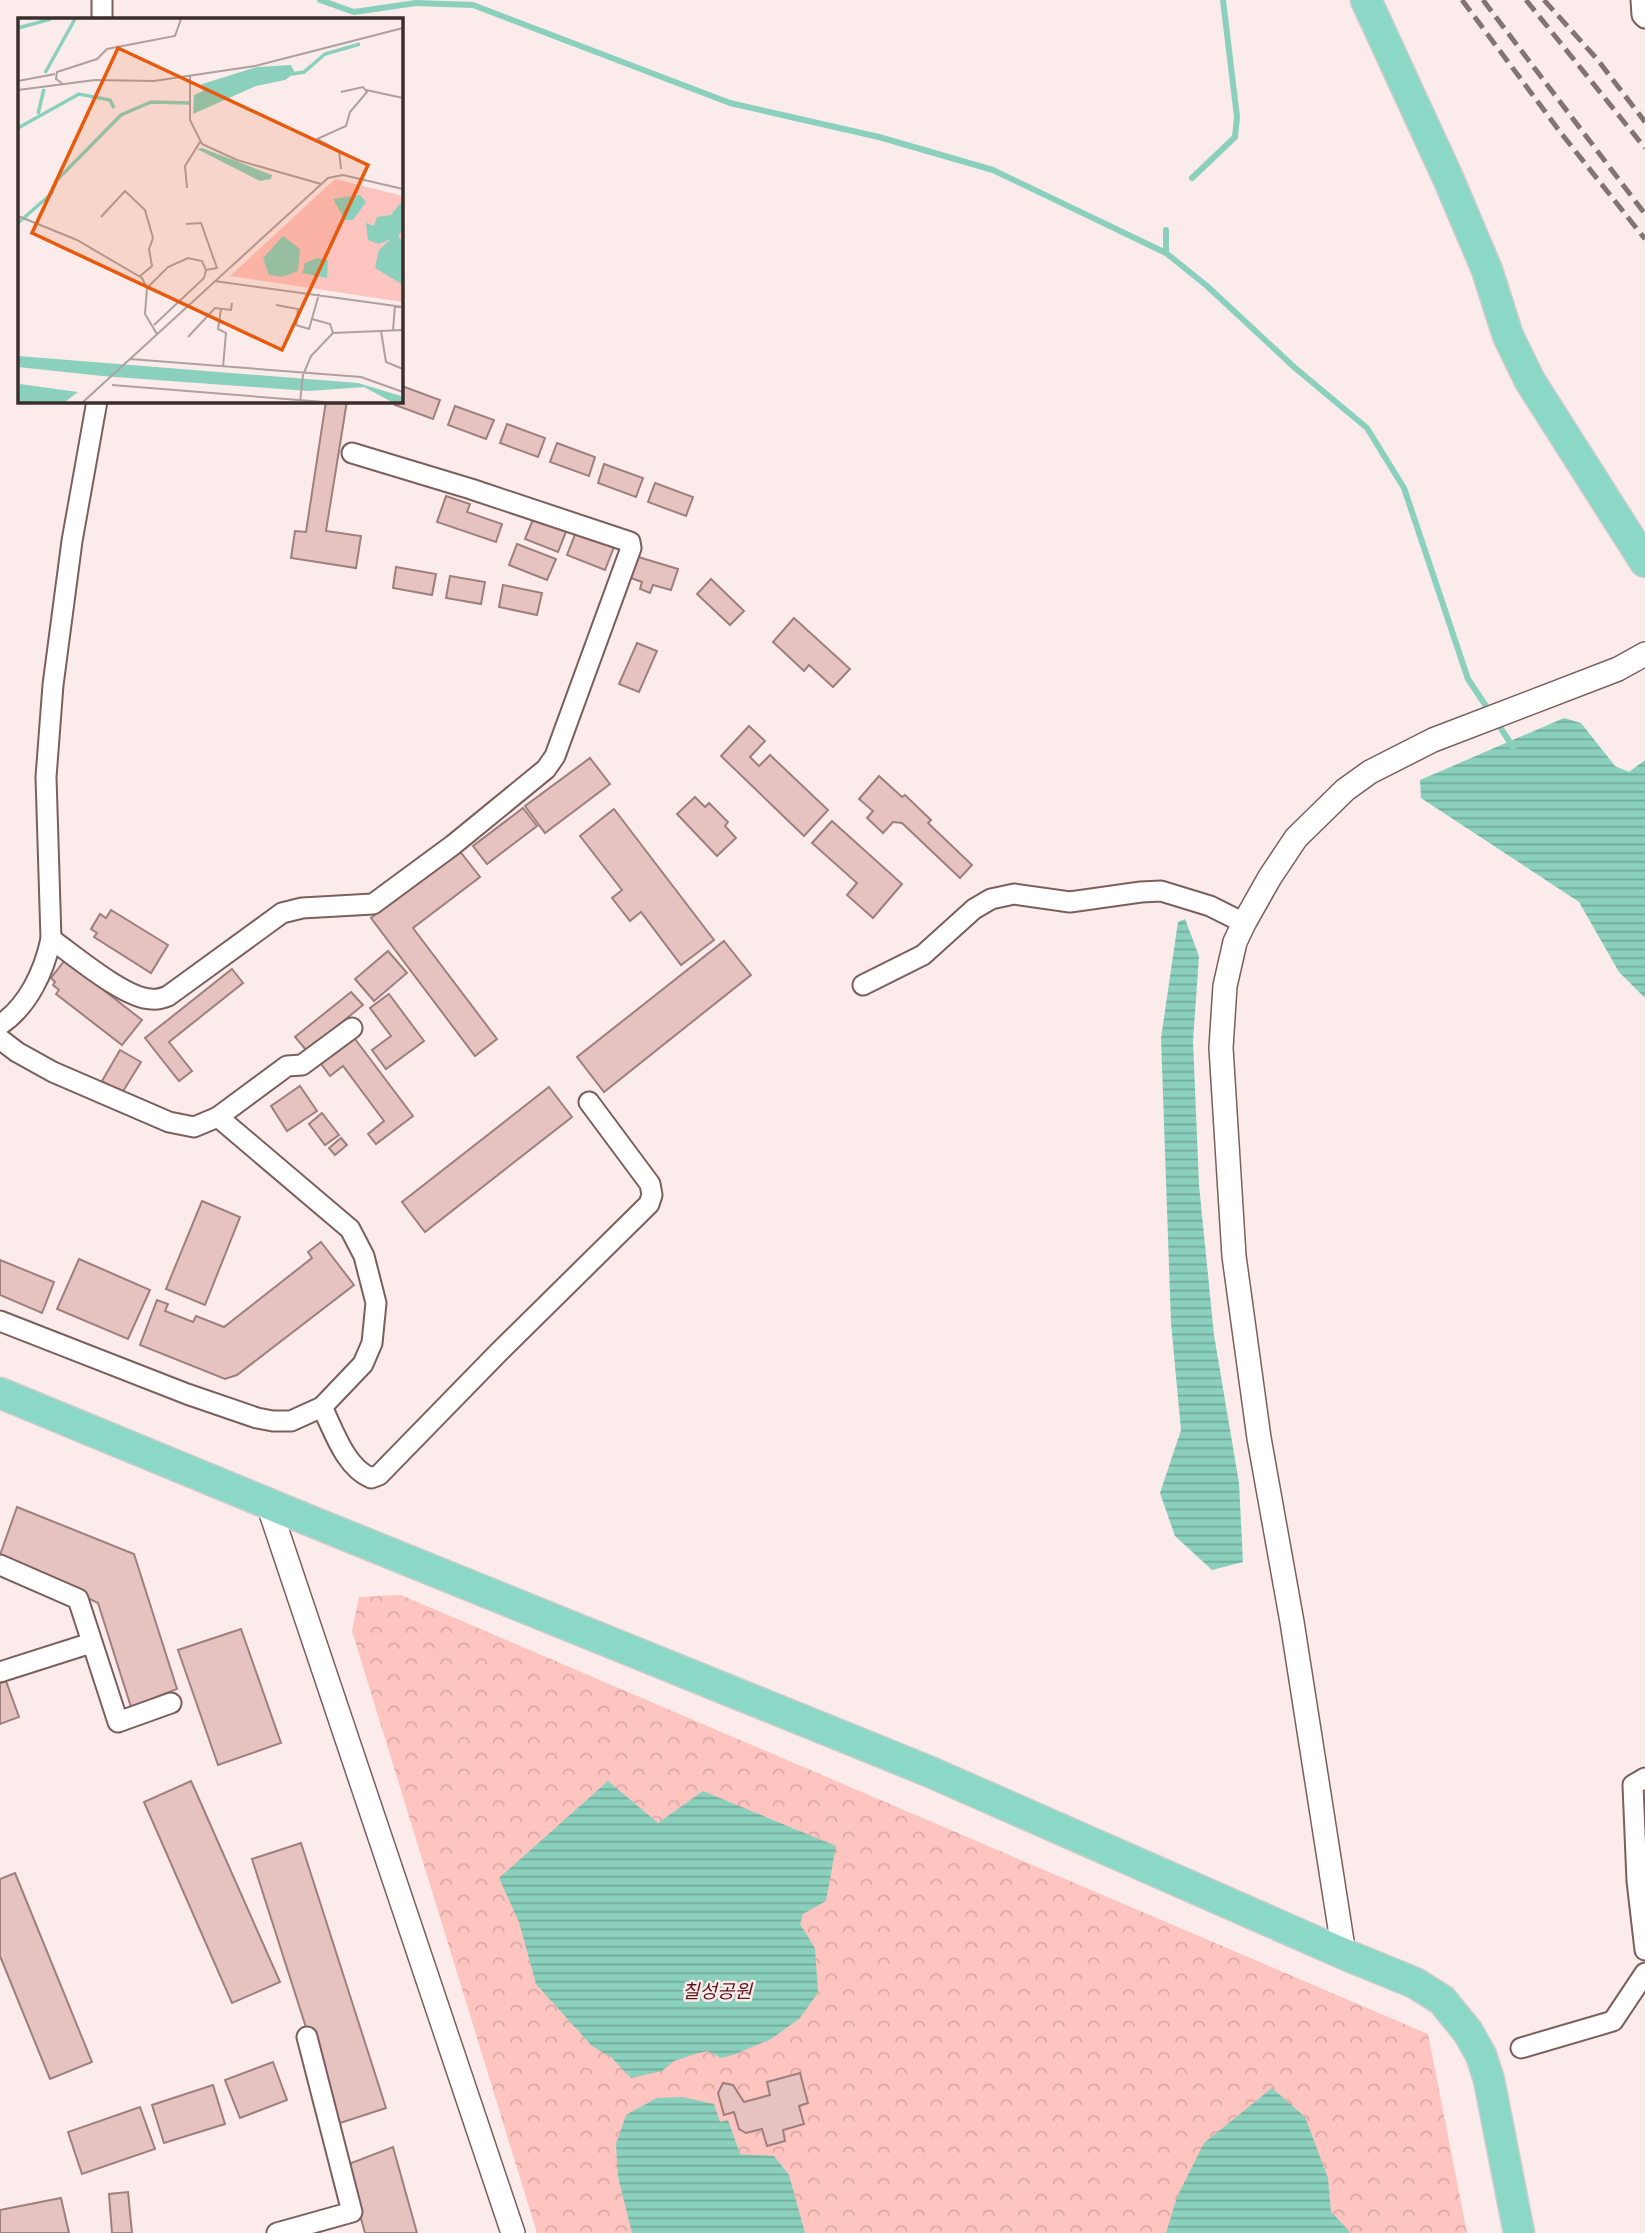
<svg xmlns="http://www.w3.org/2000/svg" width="1645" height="2233" viewBox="0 0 1645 2233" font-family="'Roboto Serif','Noto Sans KR',serif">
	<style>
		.forest { fill: url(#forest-crowns) }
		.water { fill: url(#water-rules) }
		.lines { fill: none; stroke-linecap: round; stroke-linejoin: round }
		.stream { stroke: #8ad0bd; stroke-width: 6 }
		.building { fill: #e6c3c1; stroke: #9e7f7d; stroke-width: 2 }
		.minor-casing { stroke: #7c5e5c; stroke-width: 23 }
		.tertiary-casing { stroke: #7c5e5c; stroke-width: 26 }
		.primary-casing { stroke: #d0cdcd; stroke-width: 33 }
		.minor { stroke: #fff; stroke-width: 19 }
		.tertiary { stroke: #fff; stroke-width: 23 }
		.primary { stroke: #8bd8c7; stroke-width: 30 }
		.rail { stroke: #827473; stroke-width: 5; stroke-dasharray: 14 7; stroke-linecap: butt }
		.labels { text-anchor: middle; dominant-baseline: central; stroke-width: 5; stroke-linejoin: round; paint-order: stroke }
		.park-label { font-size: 19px; font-style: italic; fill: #5f1418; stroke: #fbeceb }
		.inset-river { fill: none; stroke: #8ad0bd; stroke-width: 3.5 }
		.inset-road { fill: none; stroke: #aea09f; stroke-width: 2 }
		.view { fill: #e8590c; fill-opacity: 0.15; stroke: #e8590c; stroke-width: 3.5 }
		.inset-edge { fill: none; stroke: #3b2e2d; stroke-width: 3.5 }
	</style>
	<defs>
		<pattern id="forest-crowns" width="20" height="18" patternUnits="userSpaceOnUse" patternTransform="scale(1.75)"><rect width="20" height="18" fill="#fec4c0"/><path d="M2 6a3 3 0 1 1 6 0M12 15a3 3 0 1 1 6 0" fill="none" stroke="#dba9a5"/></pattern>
		<pattern id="water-rules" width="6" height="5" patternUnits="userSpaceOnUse" patternTransform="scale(1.75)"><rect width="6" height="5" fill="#8ad0bd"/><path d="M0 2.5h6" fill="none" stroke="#72a99a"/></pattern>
	</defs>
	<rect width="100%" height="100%" fill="#fbeceb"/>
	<polygon class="forest" points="401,1595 1428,2034 1467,2233 537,2233 352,1631 359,1597"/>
	<g class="water">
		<polygon points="1564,718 1581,723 1615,766 1629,772 1645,760 1645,998 1619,972 1579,902 1421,798 1420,780"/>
		<polygon points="1185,919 1199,956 1193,1041 1199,1185 1214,1335 1239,1483 1243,1562 1212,1570 1175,1536 1160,1493 1181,1430 1171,1323 1161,1038 1178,922"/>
		<polygon points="608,1781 658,1823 703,1791 836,1846 826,1901 803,1914 800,1924 815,1948 818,1993 799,2019 771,2039 733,2055 721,2058 708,2051 695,2054 674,2061 662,2071 631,2078 611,2057 592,2046 536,1984 519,1922 499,1878"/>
		<polygon points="1272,2088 1305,2117 1328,2178 1331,2212 1351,2233 1166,2233 1177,2197 1204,2143"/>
		<polygon points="682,2097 714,2104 720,2122 728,2120 740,2154 774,2156 789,2175 805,2233 632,2233 618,2177 616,2144 626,2115 657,2098"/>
	</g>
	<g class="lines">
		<g class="stream">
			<polyline points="320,0 354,12 416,3 473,5 730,103 879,137 993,170 1166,253 1207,286 1294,367 1367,428 1404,488 1468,679 1490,712"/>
			<polyline points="1192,178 1235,137 1237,117 1223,0"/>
			<polyline points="1166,253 1166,230"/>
			<polyline points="1496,721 1513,747"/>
		</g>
	</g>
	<g class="building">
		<polygon points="402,386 440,400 433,419 395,405 397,401 401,401"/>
		<polygon points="326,401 347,401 326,531 361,536 356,568 291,558 295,531 306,532"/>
		<polygon points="455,406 494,420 486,439 448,425"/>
		<polygon points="507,424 545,438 538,457 500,443"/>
		<polygon points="557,443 595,457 589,476 550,462"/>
		<polygon points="604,464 643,478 636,497 598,483"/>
		<polygon points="655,483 693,497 686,516 648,502"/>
		<polygon points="446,496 470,504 467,512 502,524 496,542 437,522"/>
		<polygon points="534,517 567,529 558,552 525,539"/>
		<polygon points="576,532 614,547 605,570 567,555"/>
		<polygon points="517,544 556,559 547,580 509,565"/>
		<polygon points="635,556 678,569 671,590 653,585 650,593 640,589 642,582 628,577"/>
		<polygon points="396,567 436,574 432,595 393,588"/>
		<polygon points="450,576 485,582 481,604 446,598"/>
		<polygon points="711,579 744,611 730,625 697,594"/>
		<polygon points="503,585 542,593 537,615 499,607"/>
		<polygon points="794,618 850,669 833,687 809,665 804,671 773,642"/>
		<polygon points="637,643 657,651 639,692 619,684"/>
		<polygon points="749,726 765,741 750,757 759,766 770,755 828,810 804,836 721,756"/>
		<polygon points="590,758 610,784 545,833 525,806"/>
		<polygon points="879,776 902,797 905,795 931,820 928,823 972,865 960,878 902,823 893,822 883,833 867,818 873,811 859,799"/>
		<polygon points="695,797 705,807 709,803 728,822 725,826 736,838 717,856 677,814"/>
		<polygon points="523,808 537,826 487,864 473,846"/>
		<polygon points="614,809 714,940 681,965 641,912 630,921 612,898 622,890 580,836"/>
		<polygon points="832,821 902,884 873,918 847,895 857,883 812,843"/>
		<polygon points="459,850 480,877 413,928 497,1039 475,1056 371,918"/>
		<polygon points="111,910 168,945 151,973 94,937 97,933 91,929 100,914 106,918"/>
		<polygon points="724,941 751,975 604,1092 577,1057"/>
		<polygon points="388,951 407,973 374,1001 355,979"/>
		<polygon points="65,960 142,1020 122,1045 56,994 59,990 53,985 55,982 51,978"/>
		<polygon points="232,969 243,983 169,1042 192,1071 179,1081 145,1038"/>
		<polygon points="351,992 363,1005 307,1051 295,1037"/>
		<polygon points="389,994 424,1041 386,1069 372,1050 391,1036 370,1008"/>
		<polygon points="352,1035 413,1116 376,1144 368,1134 384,1121 343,1066 330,1076 319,1061"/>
		<polygon points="120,1050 141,1062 122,1093 102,1081"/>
		<polygon points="300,1086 317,1111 287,1131 271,1106"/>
		<polygon points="549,1087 572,1117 425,1232 402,1202"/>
		<polygon points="322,1113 339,1135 325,1145 309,1124"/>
		<polygon points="341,1138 347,1145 335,1155 329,1148"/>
		<polygon points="202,1201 240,1217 205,1305 166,1289"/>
		<polygon points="321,1242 354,1285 237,1375 225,1379 140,1345 157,1300 168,1304 165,1311 193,1322 196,1316 224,1327 312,1258 308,1252"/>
		<polygon points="79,1259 150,1290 128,1339 57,1309"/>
		<polygon points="0,1260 54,1282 42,1313 0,1295"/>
		<polygon points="17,1507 134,1554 177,1689 131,1707 98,1603 0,1555"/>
		<polygon points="241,1629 281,1743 218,1765 178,1650"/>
		<polygon points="6,1681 19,1717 0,1724 0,1683"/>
		<polygon points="191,1781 280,1982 232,2003 144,1802"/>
		<polygon points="301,1843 386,2108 337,2124 252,1859"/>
		<polygon points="15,1873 92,2062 50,2079 0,1956 0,1879"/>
		<polygon points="273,2062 287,2100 240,2118 225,2080"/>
		<polygon points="800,2073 808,2103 799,2106 804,2124 783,2130 785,2141 767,2146 762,2129 746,2133 739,2129 734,2112 724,2115 718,2093 723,2083 733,2085 744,2102 770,2095 767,2082"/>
		<polygon points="213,2085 225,2124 164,2143 152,2105"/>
		<polygon points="140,2107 155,2149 82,2174 68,2132"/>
		<polygon points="393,2147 417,2233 365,2233 346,2165"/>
		<polygon points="128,2192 132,2233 112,2233 109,2194"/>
		<polygon points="61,2198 69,2233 0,2233 0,2210"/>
	</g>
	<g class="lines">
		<defs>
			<g id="minor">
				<polyline points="1641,0 1642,15 1645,18"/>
				<polyline points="102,19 102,0"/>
				<path d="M51 939C74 955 124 998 151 999 157 1000 163 998 168 996L282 913 302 908 373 904 453 845 546 769 555 756 631 548 630 542 471 489 352 453"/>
				<polyline points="863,985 923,955 974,909 991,899 1014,894 1070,902 1141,892 1161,891 1210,906 1244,923"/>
				<path d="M0 1025C28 1006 44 972 51 939L46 777 53 685 72 541 97 401"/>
				<polyline points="0,1039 17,1052 53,1072 169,1122 194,1127 218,1117 287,1066 302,1065 352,1028"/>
				<polyline points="0,1321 187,1394 257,1418 273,1421 291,1421 322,1407 363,1364 372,1343 376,1303 364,1256 350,1229 218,1117"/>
				<path d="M322 1407C334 1431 345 1467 371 1478L379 1475 498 1353 649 1204 652 1195 650 1184 589 1102"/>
				<polyline points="0,1565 78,1599 118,1722 171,1703"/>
				<polyline points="0,1672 91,1643"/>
				<polyline points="1645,1778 1633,1785 1637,1881 1645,1950"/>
				<polyline points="1521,2048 1613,2021 1645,1973"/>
				<polyline points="277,2233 352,2212 307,2037"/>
			</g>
			<g id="tertiary">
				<polyline points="268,1504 513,2233"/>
				<polyline points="1344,1954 1292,1622 1259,1438 1234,1256 1221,1048 1225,986 1235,942 1244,923 1270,877 1296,838 1345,790 1370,772 1433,740 1618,669 1645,654"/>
			</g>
			<g id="primary">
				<polyline points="1366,0 1448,178 1487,270 1508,336 1530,381 1645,562"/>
				<polyline points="0,1393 308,1520 928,1771 1344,1954 1415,1983 1442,2000 1468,2032 1481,2055 1489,2080 1519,2233"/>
			</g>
		</defs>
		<use href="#minor" class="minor-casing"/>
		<use href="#tertiary" class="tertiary-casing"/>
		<use href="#primary" class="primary-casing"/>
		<use href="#minor" class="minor"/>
		<use href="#tertiary" class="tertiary"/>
		<use href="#primary" class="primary"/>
		<g class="rail">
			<polyline points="1462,0 1561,133 1645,239"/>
			<polyline points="1483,0 1645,214"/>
			<polyline points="1526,0 1645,148"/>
			<polyline points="1544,0 1597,59 1645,122"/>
		</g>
	</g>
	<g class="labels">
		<g class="park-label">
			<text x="717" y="1991">칠성공원</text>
		</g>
	</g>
	<g transform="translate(18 18)">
		<rect width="385" height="385" fill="#fbeceb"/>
		<path d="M317 161 385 178V284L212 258Z" fill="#fec4c0"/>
		<path d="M273 47 277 55 267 62 238 68 175 96 176 77 185 73 184 66 239 49ZM184 130 254 157 253 161 242 163 179 131ZM342 177 348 184 335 202H327L315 181ZM385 182V210L380 219 385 223V267L357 250 361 232 373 221 361 226 350 222 348 205 356 208 359 199 373 197ZM265 218 282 231 280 253 264 259 251 257 245 240ZM299 240 310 242 309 260 284 255 287 245ZM0 338 340 365 383 378 385 384H374L346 369 291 373 84 358 0 349ZM2 366 60 374 47 384H1Z" fill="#8ad0bd"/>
		<path class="inset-river" d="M0 10 33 1M27 55 57 1M274 56 286 54 307 36 342 26M20 96 26 71M0 110 61 76 92 82 96 90M0 205 33 176 39 162 103 97 133 84 172 85"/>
		<path class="inset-road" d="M172 58V102L184 126 219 142 303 166M0 63 37 56M44 65 38 61 39 54 79 41 89 31 157 18 163 1M0 72 77 62 136 63 237 48 385 10M348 72 385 80M323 151 321 133 299 121 328 108 332 94 349 74 345 69 323 74M169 170 167 148 182 124M0 198 59 222 124 260 129 270 127 296 139 316M83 199 107 173 127 192 135 220 131 231 134 248 122 258M168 206 183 205 199 250 188 252M196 263 385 289M129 270 150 249 170 240 184 243 188 252 186 260 136 307M258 287 280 291 278 307 291 311 301 276M203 291 200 311 208 315 205 349M294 301 312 306 315 315 385 312M363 313 368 344 385 351M375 313 377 287M170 319 197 290 213 292 214 285M112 341 343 359 385 374M94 367 306 384M65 384 310 160 325 157 385 171M282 384 285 357 293 338 315 315"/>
		<path class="view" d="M100 30 350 147 264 332 14 215Z"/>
		<rect width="385" height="385" class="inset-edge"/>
	</g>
</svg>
